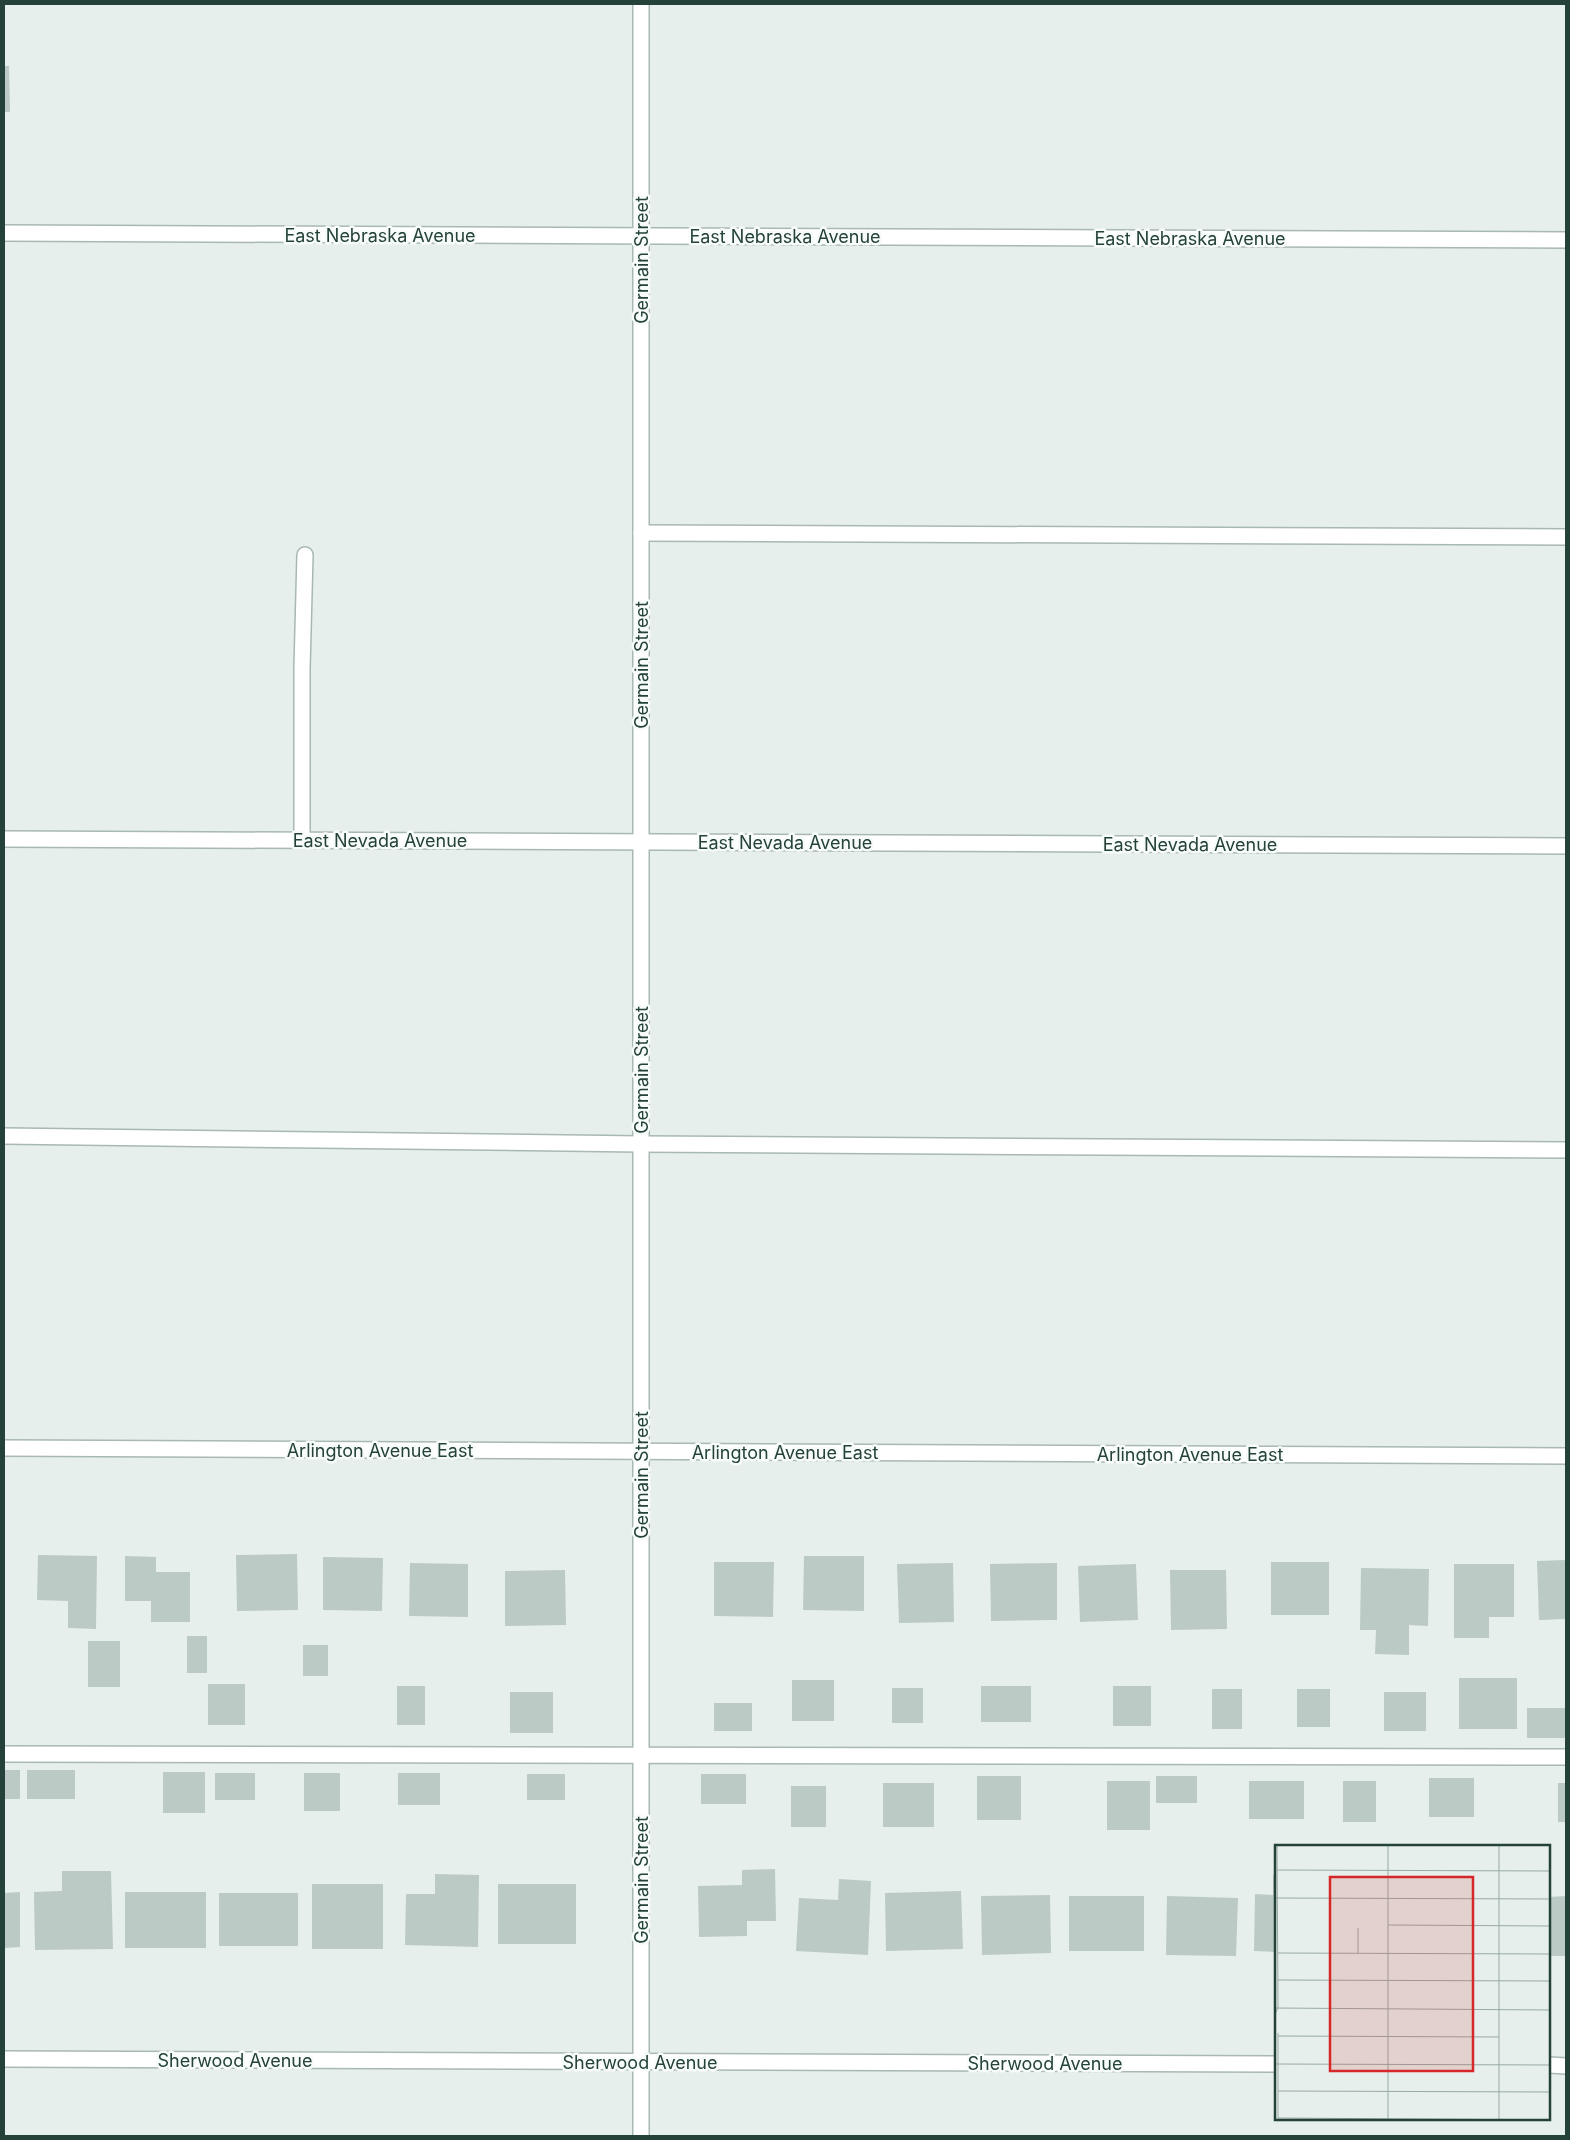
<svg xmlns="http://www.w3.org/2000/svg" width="1570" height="2140" viewBox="0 0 1570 2140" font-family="Inter,sans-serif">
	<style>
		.building { fill: #bbcac4 }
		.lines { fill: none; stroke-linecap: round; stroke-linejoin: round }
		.minor-casing { stroke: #a8b8b2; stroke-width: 18 }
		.minor { stroke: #fff; stroke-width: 15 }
		.labels { text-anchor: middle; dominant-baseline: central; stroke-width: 5; stroke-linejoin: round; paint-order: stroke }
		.street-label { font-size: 18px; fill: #24423a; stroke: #f7fbf9 }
		.inset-road { fill: none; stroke: #98aaa4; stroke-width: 1 }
		.view { fill: #d62828; fill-opacity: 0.15; stroke: #d62828; stroke-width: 2.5 }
		.inset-edge { fill: none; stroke: #24423a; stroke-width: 2.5 }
	</style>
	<rect width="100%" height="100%" fill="#e6efeb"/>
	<g class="building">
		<polygon points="4,66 9,66 10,112 4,112"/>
		<polygon points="297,1554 298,1610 237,1611 236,1555"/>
		<polygon points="38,1555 97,1556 96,1629 68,1628 68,1601 37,1600"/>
		<polygon points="125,1556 156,1557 156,1572 190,1572 190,1622 151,1622 151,1601 125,1601"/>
		<polygon points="804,1556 864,1556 864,1611 803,1610"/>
		<polygon points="323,1557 383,1558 382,1611 323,1610"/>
		<polygon points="1566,1560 1566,1619 1539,1620 1537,1561"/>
		<polygon points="714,1562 774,1562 773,1617 714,1616"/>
		<rect x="1271" y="1562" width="58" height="53"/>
		<polygon points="410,1563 468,1564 468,1617 409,1616"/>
		<polygon points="953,1563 954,1622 899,1623 897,1564"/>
		<polygon points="1057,1563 1057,1620 991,1621 990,1564"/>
		<polygon points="1136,1564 1138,1620 1080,1622 1078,1566"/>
		<polygon points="1454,1564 1514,1564 1514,1617 1489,1617 1489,1638 1454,1638"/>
		<polygon points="1361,1568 1429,1569 1428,1626 1409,1625 1409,1655 1375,1654 1376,1630 1360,1630"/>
		<polygon points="565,1570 566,1625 505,1626 505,1571"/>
		<polygon points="1170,1570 1226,1570 1227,1629 1171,1630"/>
		<rect x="187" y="1636" width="20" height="37"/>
		<rect x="88" y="1641" width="32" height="46"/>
		<rect x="303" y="1645" width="25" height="31"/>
		<rect x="1459" y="1678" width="58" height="51"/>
		<rect x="792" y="1680" width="42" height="41"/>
		<rect x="208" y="1684" width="37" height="41"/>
		<rect x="397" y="1686" width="28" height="39"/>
		<rect x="981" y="1686" width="50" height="36"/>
		<rect x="1113" y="1686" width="38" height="40"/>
		<rect x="892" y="1688" width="31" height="35"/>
		<rect x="1212" y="1689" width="30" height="40"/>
		<rect x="1297" y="1689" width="33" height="38"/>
		<rect x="510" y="1692" width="43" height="41"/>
		<rect x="1384" y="1692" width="42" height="39"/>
		<rect x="714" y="1703" width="38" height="28"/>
		<rect x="1527" y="1708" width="39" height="30"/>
		<rect x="4" y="1770" width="16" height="29"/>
		<rect x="27" y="1770" width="48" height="29"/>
		<rect x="163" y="1772" width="42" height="41"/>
		<rect x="215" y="1773" width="40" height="27"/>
		<rect x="304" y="1773" width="36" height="38"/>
		<rect x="398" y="1773" width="42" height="32"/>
		<rect x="527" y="1774" width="38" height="26"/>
		<rect x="701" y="1774" width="45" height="30"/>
		<rect x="977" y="1776" width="44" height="44"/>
		<rect x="1156" y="1776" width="41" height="27"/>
		<rect x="1429" y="1778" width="45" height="39"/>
		<rect x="1107" y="1781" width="43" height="49"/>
		<rect x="1249" y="1781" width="55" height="38"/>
		<rect x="1343" y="1781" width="33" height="41"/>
		<rect x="883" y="1783" width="51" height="44"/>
		<rect x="1558" y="1783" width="8" height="39"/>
		<rect x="791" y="1786" width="35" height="41"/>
		<polygon points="775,1869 776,1921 747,1921 747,1936 699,1937 698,1886 742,1885 742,1870"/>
		<polygon points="62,1871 111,1871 113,1949 35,1950 34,1892 62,1891"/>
		<polygon points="435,1874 479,1875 478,1947 405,1945 406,1894 435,1894"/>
		<polygon points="1273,1875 1276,1875 1276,1952 1254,1951 1255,1894 1273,1895"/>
		<polygon points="839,1879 871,1881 868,1955 796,1951 799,1898 838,1900"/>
		<rect x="312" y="1884" width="71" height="65"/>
		<rect x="498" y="1884" width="78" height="60"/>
		<polygon points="961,1891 963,1949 886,1951 885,1893"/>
		<polygon points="20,1892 20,1947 4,1948 4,1893"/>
		<rect x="125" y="1892" width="81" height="56"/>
		<rect x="219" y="1893" width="79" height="53"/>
		<polygon points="1050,1895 1051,1953 982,1955 981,1896"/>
		<rect x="1069" y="1896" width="75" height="55"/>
		<polygon points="1167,1896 1238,1898 1236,1956 1166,1955"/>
		<polygon points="1566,1896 1566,1956 1549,1956 1549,1897"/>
	</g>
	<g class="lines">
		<defs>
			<g id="minor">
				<polyline points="4,233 1566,240"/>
				<polyline points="641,533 1566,537"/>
				<polyline points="4,839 1566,846"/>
				<polyline points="302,840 302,668 305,555"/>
				<polyline points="4,1136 641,1144 1566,1150"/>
				<polyline points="4,1448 1566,1456"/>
				<polyline points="4,1754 1566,1757"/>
				<polyline points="4,2059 1276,2064"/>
				<polyline points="1549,2065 1566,2066"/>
				<polyline points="641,2136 641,4"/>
			</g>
		</defs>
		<use href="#minor" class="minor-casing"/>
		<use href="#minor" class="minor"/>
	</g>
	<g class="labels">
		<g class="street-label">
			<text x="380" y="235">East Nebraska Avenue</text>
			<text x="785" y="236">East Nebraska Avenue</text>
			<text x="1190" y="238">East Nebraska Avenue</text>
			<text transform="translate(641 260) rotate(-90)">Germain Street</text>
			<text transform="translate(641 665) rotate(-90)">Germain Street</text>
			<text x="380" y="840">East Nevada Avenue</text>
			<text x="785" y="842">East Nevada Avenue</text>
			<text x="1190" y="844">East Nevada Avenue</text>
			<text transform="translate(641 1070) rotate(-90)">Germain Street</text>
			<text x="380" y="1450">Arlington Avenue East</text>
			<text x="785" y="1452">Arlington Avenue East</text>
			<text x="1190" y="1454">Arlington Avenue East</text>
			<text transform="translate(641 1475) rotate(-90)">Germain Street</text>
			<text transform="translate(641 1880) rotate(-90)">Germain Street</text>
			<text x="235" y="2060">Sherwood Avenue</text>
			<text x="640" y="2062">Sherwood Avenue</text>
			<text x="1045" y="2063">Sherwood Avenue</text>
		</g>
	</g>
	<g transform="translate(1275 1845)">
		<rect width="275" height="275" fill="#e6efeb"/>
		<path class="inset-road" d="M2 25 275 26M0 53 275 54M113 80 275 81M3 108 275 109M83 108V83M3 135 275 136M0 163 275 165M0 169 3 163 2 0M3 188V275M3 191 224 192M0 219 275 220M3 246 275 247M3 273 275 275M113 275V0M224 275V0"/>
		<path class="view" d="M55 32H198V226H55Z"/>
		<rect width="275" height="275" class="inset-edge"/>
	</g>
	<rect width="1570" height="2140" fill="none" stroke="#24423a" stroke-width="10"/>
</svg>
